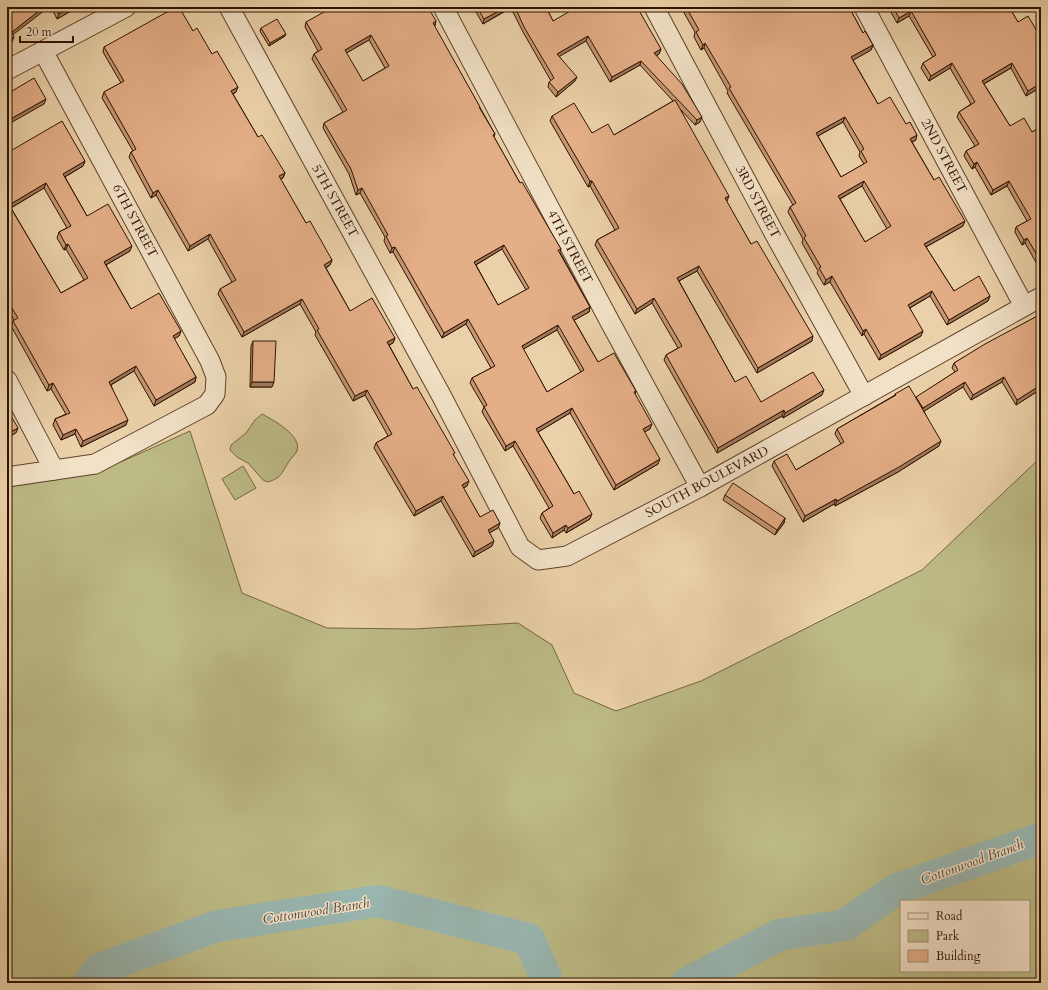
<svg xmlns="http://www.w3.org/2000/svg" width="1048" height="990" viewBox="0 0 1048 990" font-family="Cardo,serif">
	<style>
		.green { fill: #bcba85; stroke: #766642; fill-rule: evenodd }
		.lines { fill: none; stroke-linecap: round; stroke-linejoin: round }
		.river { stroke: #99b6b0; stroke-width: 32 }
		.minor-casing { stroke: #5e422a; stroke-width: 21 }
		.minor { stroke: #f2e1c7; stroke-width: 19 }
		.wall { fill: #c49674; stroke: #2f1200; fill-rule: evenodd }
		.shaded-wall { fill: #a07a5e; stroke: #2f1200 }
		.building { fill: #e4ae87; stroke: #2f1200; fill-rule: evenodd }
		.labels { text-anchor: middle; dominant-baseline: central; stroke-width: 3; stroke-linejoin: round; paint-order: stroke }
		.street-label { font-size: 13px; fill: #2f1200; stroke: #f2e1c7 }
		.water-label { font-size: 14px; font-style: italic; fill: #544b3e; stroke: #f2e1c7 }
	</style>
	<rect width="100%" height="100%" fill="#ebd1a9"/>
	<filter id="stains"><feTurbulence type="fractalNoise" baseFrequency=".005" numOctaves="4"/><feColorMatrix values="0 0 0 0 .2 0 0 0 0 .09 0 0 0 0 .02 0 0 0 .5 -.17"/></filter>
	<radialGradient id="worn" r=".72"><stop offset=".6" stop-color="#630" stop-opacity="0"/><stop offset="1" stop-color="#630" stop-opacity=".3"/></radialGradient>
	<g class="green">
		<path d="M262 414C273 420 302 435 297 451 295 455 290 459 288 463 281 474 281 478 268 482L263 480 248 463 237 457 230 450 231 445 246 433 255 420Z"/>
		<path d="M190 431 242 593 327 628 414 629 518 623 552 645 574 693 616 711 701 681 922 570 1041 457V983H7V487L46 481 123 461ZM901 901H1029V971H901Z"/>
		<polygon points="243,466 256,488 235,500 222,479"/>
	</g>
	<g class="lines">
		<g class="river">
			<polyline points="89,983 99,969 217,926 378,901 529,939 548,983"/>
			<polyline points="687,983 779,935 845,925 897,889 1041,838"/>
		</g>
		<defs>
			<g id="minor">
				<polyline points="229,7 441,395 520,547 538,560 567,556 700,487 1041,297"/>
				<polyline points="443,7 610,322 700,487"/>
				<polyline points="654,7 774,233 864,396"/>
				<polyline points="864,7 1024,306"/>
				<polyline points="7,70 126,7"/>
				<polyline points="7,380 54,470"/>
				<polyline points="7,477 95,464 207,405 215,394 216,377 210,361 43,51"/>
			</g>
		</defs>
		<use href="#minor" class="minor-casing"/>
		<use href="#minor" class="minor"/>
	</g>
	<g class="wall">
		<polygon points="51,7 73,7 71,11 57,19"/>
		<polygon points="473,7 546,7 553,21 661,49 659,54 656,56 700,122 695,125 680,109 727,201 726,201 751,244 812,341 757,373 697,271 679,281 735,382 761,402 822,395 783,418 782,416 717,453 664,360 666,355 678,348 652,303 635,314 595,245 597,240 615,230 590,186 588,187 550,121 552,116 592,133 614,135 673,101 640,65 610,82 586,41 559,56 575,81 556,97 548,87 549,82 551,81 523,32 511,8 483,24"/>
		<path d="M683 7H849L863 33 873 45 871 50 853 60 878 104 916 140 912 142 934 180 963 226 926 247 954 291 990 296 988 301 947 325 930 296 910 308 921 336 879 360 864 334 862 336 830 282 824 285 817 273 818 271 802 243 803 239 788 212 790 207 793 205 727 93 728 91 704 48 701 50 694 37 695 32 683 11 684 8ZM843 122 860 152 859 156 864 164 841 177 818 136ZM862 186 887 229 865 242 840 199Z"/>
		<polygon points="888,7 1009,7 1018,22 1041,38 1041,87 1026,96 1011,68 984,84 1010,126 1032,132 1041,127 1041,271 1025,243 1022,245 1015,232 1016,227 1027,221 1007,186 991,195 975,167 972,169 964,156 966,151 975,146 957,117 959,112 971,104 950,68 929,81 921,68 923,63 933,57 909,16 897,23"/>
		<path d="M306 22 434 26 495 134 494 137 520 183 561 249 560 252 590 307 589 312 574 320 598 362 636 391 635 394 650 429 644 432 658 464 614 490 570 413 538 432 574 494 590 519 566 533 564 530 552 538 540 518 542 513 549 508 513 446 505 451 482 412 484 407 470 383 472 378 491 368 466 324 442 338 393 252 390 253 384 241 385 237 360 193 356 195 349 174 323 128 324 123 343 112 312 59 314 54 318 51 305 27ZM369 40 385 68 363 81 346 53ZM502 249 526 290 498 305 476 265ZM557 330 581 372 547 392 523 349Z"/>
		<polygon points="261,28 285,36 269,46 260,31"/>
		<polygon points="193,31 212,54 236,92 233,94 258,137 285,173 283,178 280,179 306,223 332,260 330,265 326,268 350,311 395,338 393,343 389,345 413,389 454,456 467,486 463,488 480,517 500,523 498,528 489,533 492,546 473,557 441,501 414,516 374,448 376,443 388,436 365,395 353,401 315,335 316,332 300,304 242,337 218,294 220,289 232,282 208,239 188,251 156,195 151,198 129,157 131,152 133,151 102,98 104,92 121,83 103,52 104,47"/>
		<path d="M7 153 85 161 83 166 65 177 87 216 130 251 106 265 131 309 181 331 179 336 174 339 196 377 195 382 154 406 134 371 111 385 126 425 81 447 75 434 61 440 53 425 55 419 66 414 51 389 47 391 11 326 14 320 7 308ZM44 188 67 228 59 232 57 238 64 250 66 249 84 280 61 293 11 208Z"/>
		<polygon points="1041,314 1041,389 1016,405 1002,382 971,400 963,387 924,411 939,446 898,472 835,506 834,504 803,522 772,466 774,461 796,470 841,444 835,434 837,429 895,395 895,394 916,398 955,372 952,368 954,363"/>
		<polygon points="253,341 272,387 250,387 251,346"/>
		<polygon points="725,495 785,518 784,523 775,535 723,500"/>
	</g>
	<g class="shaded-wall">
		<polygon points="44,7 49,7 10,37 12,32"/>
		<polygon points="71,7 73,7 71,11 57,19 59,14"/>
		<polygon points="506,7 511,7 483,24 484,19"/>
		<polygon points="911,11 909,16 897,23 899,18"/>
		<polygon points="436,21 435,26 433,23"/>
		<polygon points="286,34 285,36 269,46 270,43"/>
		<polygon points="371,35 369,40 343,55 345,50"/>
		<polygon points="588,36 586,41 555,59 557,54"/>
		<polygon points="14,37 12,42 7,45 7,41"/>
		<polygon points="705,43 704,48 701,50 703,45"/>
		<polygon points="873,45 871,50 850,62 851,57"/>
		<polygon points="661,49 659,54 652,58 654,53"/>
		<polygon points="641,61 640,65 610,82 612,77"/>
		<polygon points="952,63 950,68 929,81 931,76"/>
		<polygon points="1012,63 1011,68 980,86 982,81"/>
		<polygon points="577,77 575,81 556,97 558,92"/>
		<polygon points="1041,83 1041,87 1026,96 1028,91"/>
		<polygon points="238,87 236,92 229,96 231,91"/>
		<polygon points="46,99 44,104 7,125 7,121"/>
		<polygon points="702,117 700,122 695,125 697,120"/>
		<polygon points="845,117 843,122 814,138 816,133"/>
		<polygon points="917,135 916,140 908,144 910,139"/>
		<polygon points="85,161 83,166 61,179 63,174"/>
		<polygon points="977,162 975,167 972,169 974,164"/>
		<polygon points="285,173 283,178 277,181 279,176"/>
		<polygon points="590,181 592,181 590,186 588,187"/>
		<polygon points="864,181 862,186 836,201 838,196"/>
		<polygon points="1009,181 1007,186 991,195 993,190"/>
		<polygon points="46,183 44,188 7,210 9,205"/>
		<polygon points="362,188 360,193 356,195 358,190"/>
		<polygon points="158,190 156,195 151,198 153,193"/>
		<polygon points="729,196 727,201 723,203 725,198"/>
		<polygon points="965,221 963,226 922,249 924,244"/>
		<polygon points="210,234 208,239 188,251 190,246"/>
		<polygon points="1027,238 1025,243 1022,245 1024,240"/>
		<polygon points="68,244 66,249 64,250 66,245"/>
		<polygon points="504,245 502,249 472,267 474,262"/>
		<polygon points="132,246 130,251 102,267 104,262"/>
		<polygon points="395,247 393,252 390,253 392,248"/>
		<polygon points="332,260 330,265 322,270 324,265"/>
		<polygon points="699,266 697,271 675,283 677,278"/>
		<polygon points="832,276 830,282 824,285 826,280"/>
		<polygon points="932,291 930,296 906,310 908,305"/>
		<polygon points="990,296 988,301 947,325 949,320"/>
		<polygon points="654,298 652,303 635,314 637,309"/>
		<polygon points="302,299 300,304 242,337 244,332"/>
		<polygon points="590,307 589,312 571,322 572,317"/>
		<polygon points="468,319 466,324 442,338 444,333"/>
		<polygon points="558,325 557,330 520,351 522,346"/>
		<polygon points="866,329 864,334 862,336 863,331"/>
		<polygon points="181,331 179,336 171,341 173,336"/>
		<polygon points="923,331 921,336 879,360 881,355"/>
		<polygon points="813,336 812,341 757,373 758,368"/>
		<polygon points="395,338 393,343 385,347 387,342"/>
		<polygon points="136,366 134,371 107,387 109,382"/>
		<polygon points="196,377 195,382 154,406 156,400"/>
		<polygon points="1004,377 1002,382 971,400 973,395"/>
		<polygon points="252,382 274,382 272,387 250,387"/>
		<polygon points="965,382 963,387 921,413 923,408"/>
		<polygon points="53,383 51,389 47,391 49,385"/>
		<polygon points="1041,385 1041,389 1016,405 1017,400"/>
		<polygon points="367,390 365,395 353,401 355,396"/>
		<polygon points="824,390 822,395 783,418 785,413"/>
		<polygon points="572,408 570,413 535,434 536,429"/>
		<polygon points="784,410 782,416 717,453 718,448"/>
		<polygon points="128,420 126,425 81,447 83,441"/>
		<polygon points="652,424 650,429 641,434 643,429"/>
		<polygon points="18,428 16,433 7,438 7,434"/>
		<polygon points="76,429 75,434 61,440 63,435"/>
		<polygon points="515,441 513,446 505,451 506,446"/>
		<polygon points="941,441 939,446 898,472 835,506 837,501"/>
		<polygon points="660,459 658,464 614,490 616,485"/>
		<polygon points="469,481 467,486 460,490 462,485"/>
		<polygon points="443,496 441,501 414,516 416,511"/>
		<polygon points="836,499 834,504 803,522 805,516"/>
		<polygon points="592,514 590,519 566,533 568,528"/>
		<polygon points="785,518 784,523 775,535 777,530"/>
		<polygon points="500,523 498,528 486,535 488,530"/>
		<polygon points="566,525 564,530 552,538 553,533"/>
		<polygon points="494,541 492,546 473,557 475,552"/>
	</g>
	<g class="building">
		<polygon points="7,7 44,7 12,32 14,37 7,41"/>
		<polygon points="55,7 71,7 59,14"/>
		<polygon points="176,7 179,7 193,31 197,28 212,54 217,51 238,87 231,91 258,137 262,135 285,173 279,176 306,223 310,221 332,260 324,265 350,311 372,298 395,338 387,342 413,389 417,387 455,453 453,454 469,481 462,485 480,517 493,510 500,523 488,530 494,541 475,552 443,496 416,511 376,443 392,434 367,390 355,396 317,330 319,329 302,299 244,332 220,289 236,280 210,234 190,246 158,190 153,193 131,152 136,149 104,92 124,81 104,47"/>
		<path d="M333 7H428L436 21 433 23 480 107H479L495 134 493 135 520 183 522 182 561 249 558 250 590 307 572 317 598 362 614 353 636 391 634 392 652 424 643 429 660 459 616 485 572 408 536 429 574 494 579 491 592 514 568 528 566 525 553 533 542 513 553 506 515 441 506 446 484 407 487 405 472 378 495 366 468 319 444 333 395 247 392 248 386 236 388 235 362 188 358 190 351 169 324 123 347 110 314 54 322 49 306 22ZM371 35 389 66 363 81 345 50ZM504 245 529 288 498 305 474 262ZM558 325 584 370 547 392 522 346Z"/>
		<polygon points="477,7 506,7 484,19"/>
		<polygon points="515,7 546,7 553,21 577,7 637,7 661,49 654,53 682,84 702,117 697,120 641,61 612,77 588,36 557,54 577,77 558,92 549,82 554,78 524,27"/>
		<path d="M686 7H849L863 33 865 31 873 45 851 57 878 104 890 97 906 124 910 122 917 135 910 139 934 180 939 177 965 221 924 244 954 291 979 276 990 296 949 320 932 291 908 305 923 331 881 355 866 329 863 331 832 276 826 280 819 268 821 267 804 238 806 236 790 207 796 203 729 88 731 87 705 43 703 45 696 32 699 30ZM845 117 864 149 861 151 867 162 841 177 816 133ZM864 181 891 226 865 242 838 196Z"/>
		<polygon points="893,7 1009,7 1018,22 1028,16 1041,38 1041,83 1028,91 1012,63 982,81 1010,126 1024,118 1032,132 1041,127 1041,262 1027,238 1024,240 1016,227 1031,219 1009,181 993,190 977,162 974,164 966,151 979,144 959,112 975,102 952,63 931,76 923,63 936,55 911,11 899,18"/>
		<polygon points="277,19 286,34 270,43 261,28"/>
		<polygon points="34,78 46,99 7,121 7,94"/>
		<polygon points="675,100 729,196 725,198 751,244 757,241 813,336 758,368 699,266 677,278 735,382 746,376 761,402 813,372 824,390 785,413 784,410 718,448 666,355 682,346 654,298 637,309 597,240 619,228 592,181 590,181 552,116 574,103 592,133 608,124 614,135"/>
		<path d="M62 121 85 161 63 174 87 216 108 204 132 246 104 262 131 309 159 293 181 331 173 336 196 377 156 400 136 366 109 382 128 420 83 441 76 429 63 435 55 419 70 413 53 383 49 385 13 321 18 318 7 300V153ZM46 183 71 226 59 232 66 245 68 244 88 278 61 293 9 205Z"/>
		<polygon points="1041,314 1041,385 1017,400 1004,377 973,395 965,382 923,408 916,397 958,370 954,363 985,344"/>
		<polygon points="253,341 276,341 274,382 252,382"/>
		<polygon points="909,386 941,441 899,467 837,501 836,499 805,516 774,461 787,454 796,470 844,442 837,429 896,395 895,394"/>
		<polygon points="7,409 18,428 7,434"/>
		<polygon points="733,483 785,518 777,530 725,495"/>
	</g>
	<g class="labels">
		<g class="street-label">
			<text transform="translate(944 156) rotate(62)">2ND STREET</text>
			<text transform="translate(335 201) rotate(61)">5TH STREET</text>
			<text transform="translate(758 202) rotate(62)">3RD STREET</text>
			<text transform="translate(135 221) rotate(62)">6TH STREET</text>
			<text transform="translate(570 247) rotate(62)">4TH STREET</text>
			<text transform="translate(707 482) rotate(-28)">SOUTH BOULEVARD</text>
		</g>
		<g class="water-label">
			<text transform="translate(972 862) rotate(-20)">Cottonwood Branch</text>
			<text transform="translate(316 911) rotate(-9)">Cottonwood Branch</text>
		</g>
	</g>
	<rect width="1048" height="990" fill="none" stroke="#ebd1a9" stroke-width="24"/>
	<rect x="8" y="8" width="1032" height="974" fill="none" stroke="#2f1200" stroke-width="2"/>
	<rect x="12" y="12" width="1024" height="966" fill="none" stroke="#2f1200"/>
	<rect x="900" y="900" width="130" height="72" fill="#f2e1c7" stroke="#a48e77"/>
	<rect x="908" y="913" width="20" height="6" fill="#f2e1c7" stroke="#a48e77"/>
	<text x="936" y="920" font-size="12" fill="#2f1200">Road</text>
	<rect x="908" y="930" width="20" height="12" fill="#bcba85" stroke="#a48e77"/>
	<text x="936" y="940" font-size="12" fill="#2f1200">Park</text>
	<rect x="908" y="950" width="20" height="12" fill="#e4ae87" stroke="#a48e77"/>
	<text x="936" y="960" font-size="12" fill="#2f1200">Building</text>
	<path d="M20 36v6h53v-6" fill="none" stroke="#2f1200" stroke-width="2"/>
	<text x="26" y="36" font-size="12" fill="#2f1200" stroke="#f2e1c7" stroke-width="3" paint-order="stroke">20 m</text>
	<rect width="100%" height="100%" filter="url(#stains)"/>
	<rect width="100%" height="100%" fill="url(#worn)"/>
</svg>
